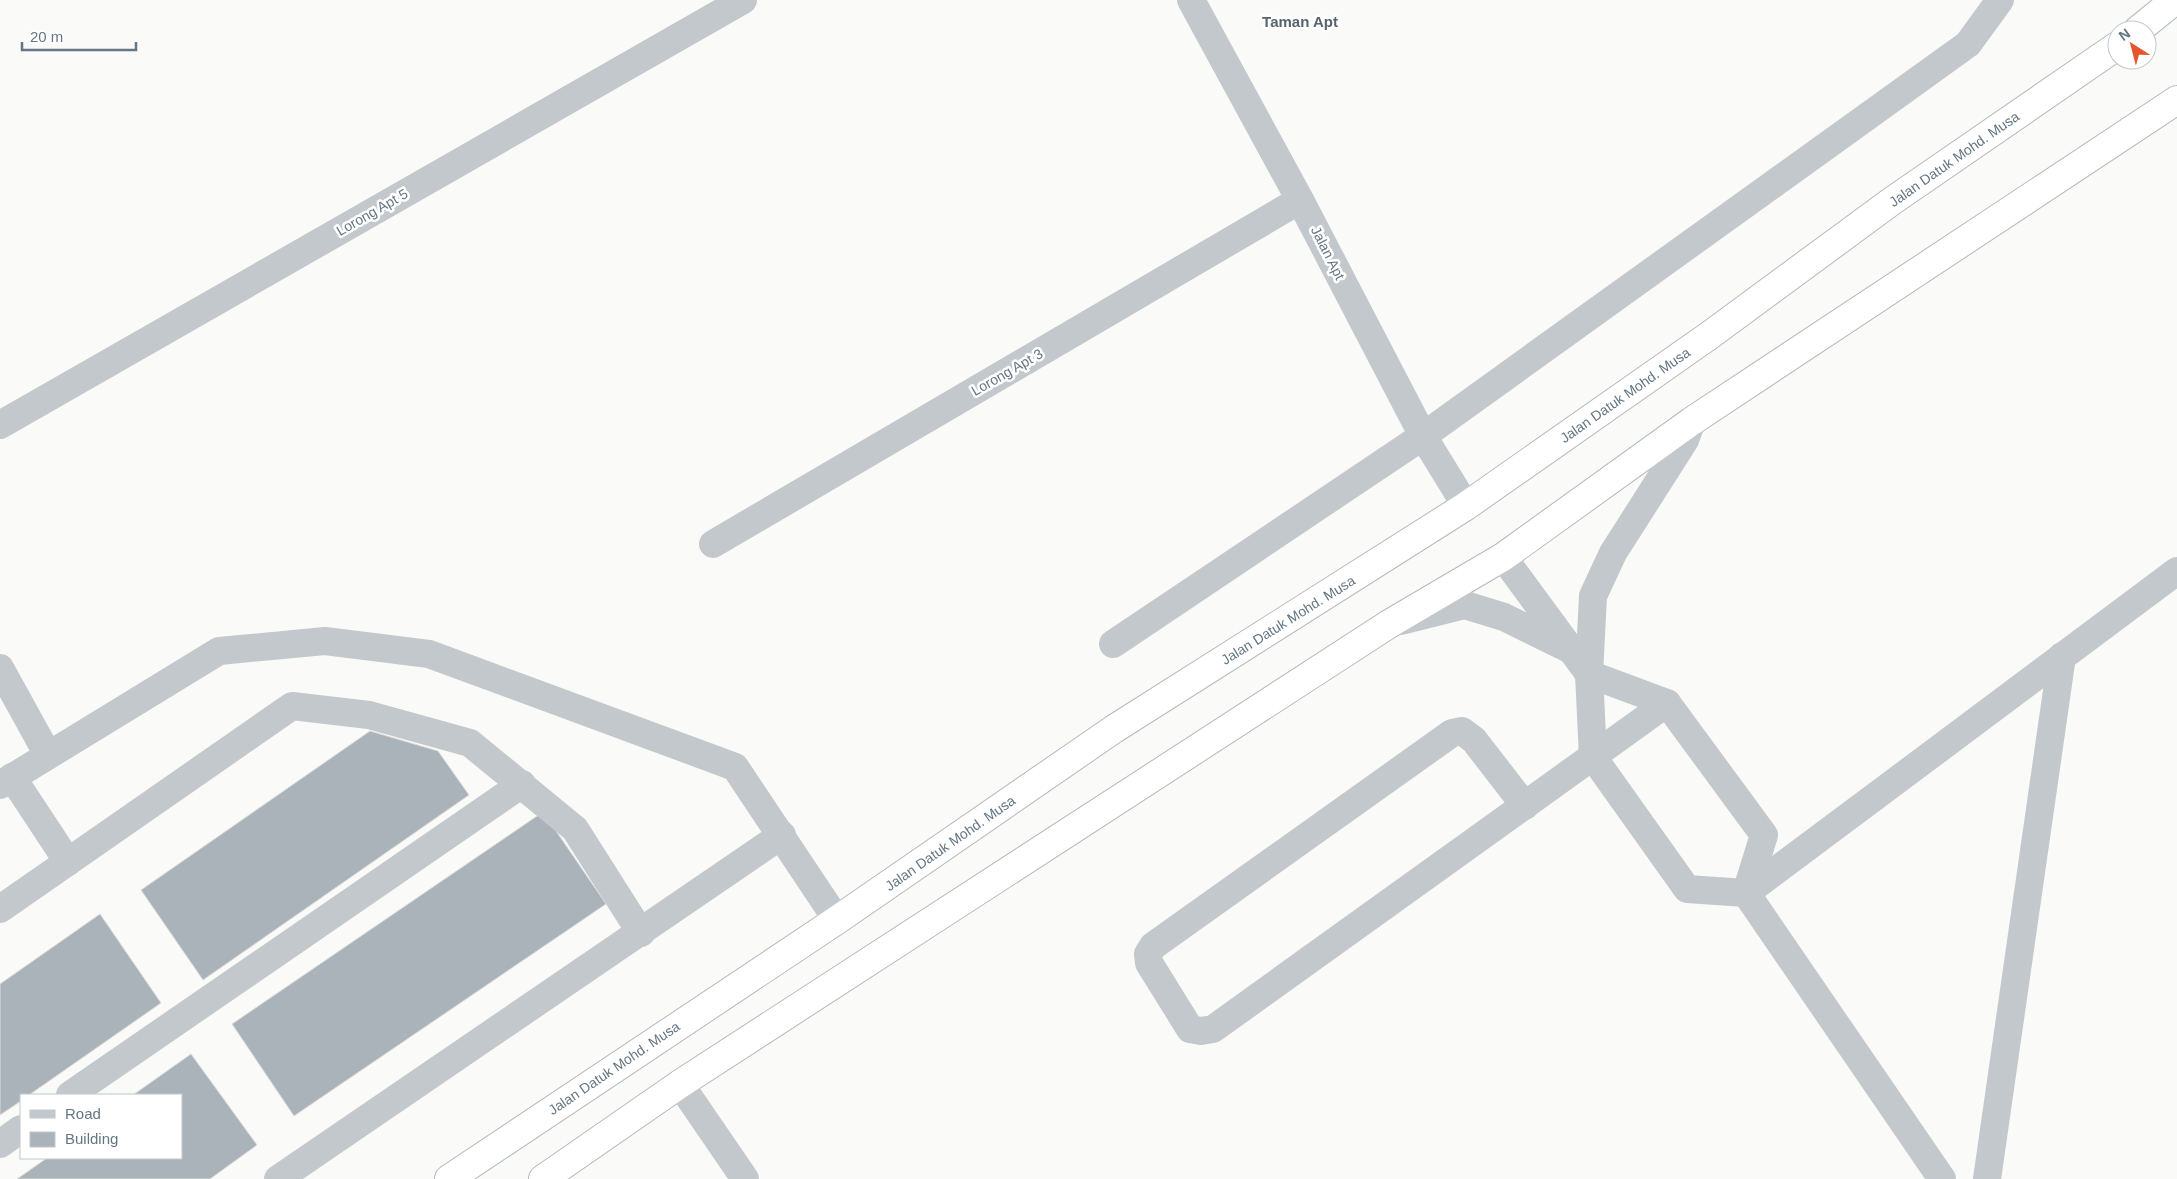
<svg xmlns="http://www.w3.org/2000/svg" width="2177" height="1179" viewBox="0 0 2177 1179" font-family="Arial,sans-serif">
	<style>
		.building { fill: #aab3b9; stroke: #dcdcda }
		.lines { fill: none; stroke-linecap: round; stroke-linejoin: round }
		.highway-casing { stroke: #b4b9bd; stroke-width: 30 }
		.minor { stroke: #c3c8cc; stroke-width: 28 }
		.highway { stroke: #fff; stroke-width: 28 }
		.labels { text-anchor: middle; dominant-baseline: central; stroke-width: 5; stroke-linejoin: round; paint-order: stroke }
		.street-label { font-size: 14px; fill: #657683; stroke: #fff }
		.neighbourhood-label { font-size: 15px; font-weight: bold; fill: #57646e; stroke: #fff }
	</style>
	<rect width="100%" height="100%" fill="#fafaf8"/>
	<g class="building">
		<polygon points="370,731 438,751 469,795 203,980 141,890"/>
		<polygon points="543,812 606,904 294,1116 232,1024"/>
		<polygon points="100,914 161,1003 29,1095 21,1095 21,1101 0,1115 0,984"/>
		<polygon points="191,1054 257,1145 210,1179 17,1179 47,1158 181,1158 181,1095 133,1095"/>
	</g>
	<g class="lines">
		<defs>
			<g id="highway">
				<polyline points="2138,30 2175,0"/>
				<polyline points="449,1179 837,920 1114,729 1466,506 1710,335 1892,201 2117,46"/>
				<polyline points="543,1179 680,1084 1389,624 1503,557 1692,421 2177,100"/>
			</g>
		</defs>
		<use href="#highway" class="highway-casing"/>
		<g class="minor">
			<polyline points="1191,0 1300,200 1423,436 1466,506"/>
			<polyline points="1692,421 1685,440 1613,553 1593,596 1589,674 1593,757 1687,889 1746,893 2177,571"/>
			<polyline points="0,425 743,0"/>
			<polyline points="713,544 1300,200"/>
			<polyline points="1503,557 1589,674 1667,703 1764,835 1746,893"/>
			<polyline points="1401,621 1465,605 1504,617 1569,649"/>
			<polyline points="1113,644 1423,436 1968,44 2000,0"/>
			<polyline points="0,668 48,755"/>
			<polyline points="12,777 68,862"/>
			<polyline points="0,785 219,651 325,641 429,654 735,767 837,920"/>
			<polyline points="1525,806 1474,740 1462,731 1452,733 1153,946 1148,954 1149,963 1190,1029 1201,1031 1213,1029 1667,703"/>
			<polyline points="1746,893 1942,1179"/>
			<polyline points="0,909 292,706 369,715 470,743 575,829 641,933"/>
			<polyline points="680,1084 745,1179"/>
			<polyline points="70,1095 522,784"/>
			<polyline points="0,1144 21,1129"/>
			<polyline points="278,1179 782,835"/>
			<polyline points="1987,1179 2062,656"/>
		</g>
		<use href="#highway" class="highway"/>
	</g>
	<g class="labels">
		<g class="street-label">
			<text transform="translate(1954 159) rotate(-35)">Jalan Datuk Mohd. Musa</text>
			<text transform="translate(372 212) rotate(-30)">Lorong Apt 5</text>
			<text transform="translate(1328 253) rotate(63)">Jalan Apt</text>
			<text transform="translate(1007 372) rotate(-30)">Lorong Apt 3</text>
			<text transform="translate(1625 395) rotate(-35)">Jalan Datuk Mohd. Musa</text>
			<text transform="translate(1288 620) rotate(-32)">Jalan Datuk Mohd. Musa</text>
			<text transform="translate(950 843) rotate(-35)">Jalan Datuk Mohd. Musa</text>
			<text transform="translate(614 1068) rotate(-34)">Jalan Datuk Mohd. Musa</text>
		</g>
		<g class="neighbourhood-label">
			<text x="1300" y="21">Taman Apt</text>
		</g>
	</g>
	<rect x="20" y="1094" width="162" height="65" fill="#ffffff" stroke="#c1c8cd"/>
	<rect x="30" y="1110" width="25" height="8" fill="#c3c8cc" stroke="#c1c8cd"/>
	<text x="65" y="1119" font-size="15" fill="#657683">Road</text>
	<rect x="30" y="1132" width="25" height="15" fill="#aab3b9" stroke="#c1c8cd"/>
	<text x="65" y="1144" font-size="15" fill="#657683">Building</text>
	<g transform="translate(2132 45) rotate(324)"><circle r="24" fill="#ffffff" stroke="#c1c8cd"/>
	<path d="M0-4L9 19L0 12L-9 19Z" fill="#e4572e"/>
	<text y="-8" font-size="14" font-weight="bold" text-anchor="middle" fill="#657683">N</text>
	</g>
	<path d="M22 42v8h114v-8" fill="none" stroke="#657683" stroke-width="2.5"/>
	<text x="30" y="42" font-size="15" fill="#657683" stroke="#ffffff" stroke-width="4" paint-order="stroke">20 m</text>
</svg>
